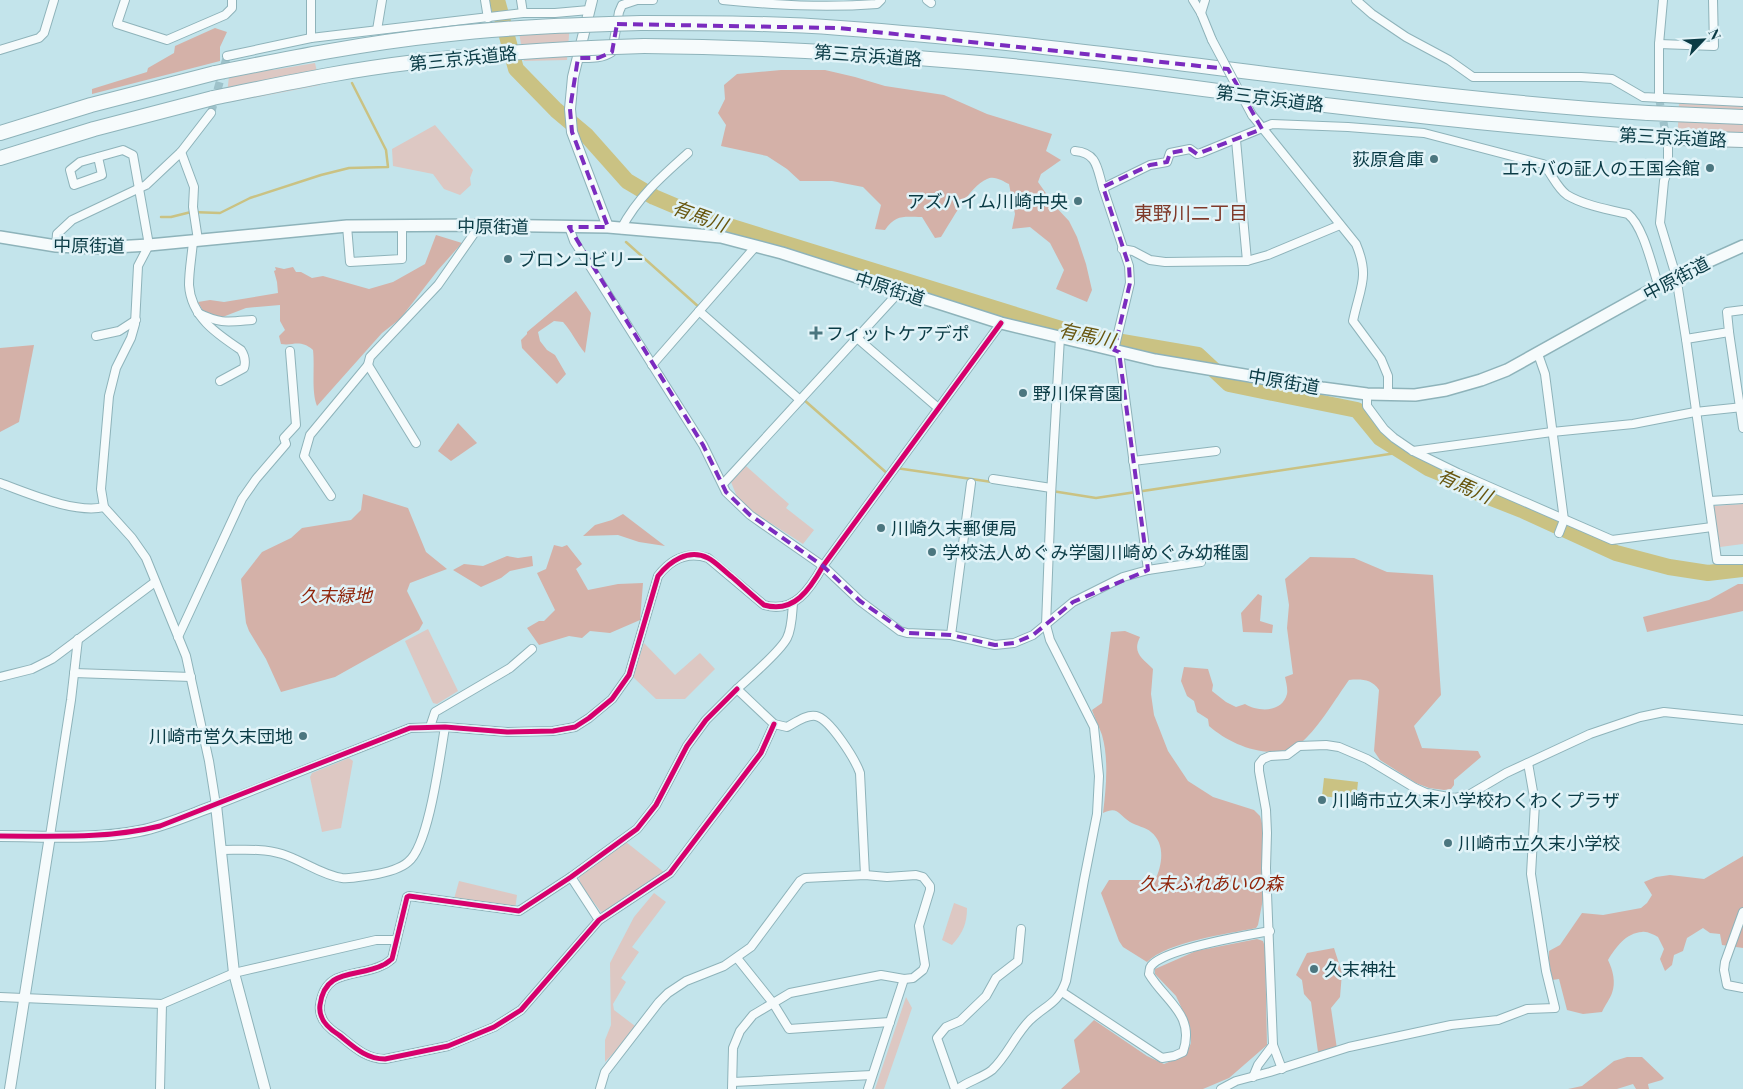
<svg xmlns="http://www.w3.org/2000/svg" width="1743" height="1089" viewBox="0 0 1743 1089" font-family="'Playfair Display','Noto Sans JP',serif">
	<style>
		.green { fill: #ddc8c3 }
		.forest { fill: #d4b1a8 }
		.water { fill: #cac283 }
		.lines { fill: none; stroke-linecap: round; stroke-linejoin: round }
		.stream { stroke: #cac283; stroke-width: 2.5 }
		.river { stroke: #cac283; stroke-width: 16 }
		.street-tunnel { stroke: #9ec2ca; stroke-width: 8; stroke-dasharray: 8 4; stroke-linecap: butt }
		.street-casing { stroke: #8eb3ba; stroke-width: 10 }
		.secondary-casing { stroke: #8eb3ba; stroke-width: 12 }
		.primary-casing { stroke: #8eb3ba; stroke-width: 14 }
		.highway-casing { stroke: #8eb3ba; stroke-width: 16 }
		.street { stroke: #f6fbfc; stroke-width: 8 }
		.secondary { stroke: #f6fbfc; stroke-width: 10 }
		.primary { stroke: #f6fbfc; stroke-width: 11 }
		.highway { stroke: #f6fbfc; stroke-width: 14 }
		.street-bridge-casing { stroke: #8eb3ba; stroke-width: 10; stroke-linecap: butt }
		.highway-bridge-casing { stroke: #8eb3ba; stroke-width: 16; stroke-linecap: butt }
		.street-bridge { stroke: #f6fbfc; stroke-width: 8 }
		.highway-bridge { stroke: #f6fbfc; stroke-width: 14 }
		.cycleway-casing { stroke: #e1f3f8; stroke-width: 8 }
		.cycleway { stroke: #d6006c; stroke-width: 5 }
		.marked { fill: none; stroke: #7b2cbf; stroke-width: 4; stroke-dasharray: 10 6; stroke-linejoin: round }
		.poi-dot { fill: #4b767f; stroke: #e1f3f8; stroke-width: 2 }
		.labels { text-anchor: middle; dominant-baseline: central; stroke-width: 5; stroke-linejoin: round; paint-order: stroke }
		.street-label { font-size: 18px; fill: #0a3b45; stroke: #e1f3f8 }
		.poi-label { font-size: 18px; fill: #0a3b45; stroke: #e1f3f8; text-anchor: start }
		.park-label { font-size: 18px; font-style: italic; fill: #90250b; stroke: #e1f3f8 }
		.neighbourhood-label { font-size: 19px; fill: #7f3a2a; stroke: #e1f3f8 }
		.water-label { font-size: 19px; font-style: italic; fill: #68560e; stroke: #e1f3f8 }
	</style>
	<rect width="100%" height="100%" fill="#c3e4eb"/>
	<g class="green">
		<polygon points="570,23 567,60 524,61 518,27"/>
		<polygon points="270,60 273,70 315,63 320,85 226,103 230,67"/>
		<polygon points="1679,104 1743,105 1743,148 1677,146"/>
		<polygon points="435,125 473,170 470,178 471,185 460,195 444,189 433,174 393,166 392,149"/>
		<polygon points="746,466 789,504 786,508 814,530 803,544 749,509 737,497 731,482"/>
		<polygon points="1743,504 1743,544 1720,547 1713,509 1714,506"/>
		<polygon points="428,629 458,691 437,704 433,703 405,641"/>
		<polygon points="644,643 675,675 700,653 715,669 685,699 656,699 633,677"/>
		<polygon points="349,758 353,761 341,828 322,832 310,777 312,773"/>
		<polygon points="626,842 665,873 605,913 601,912 580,884 579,875"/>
		<polygon points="459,881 517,895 515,910 454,899"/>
		<polygon points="654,893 666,902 632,947 639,952 621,978 626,982 613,1004 614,1010 635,1026 622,1044 605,1062 605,1040 611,1025 610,963 634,917"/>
		<path d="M954 903 967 908C967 923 963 933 952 945L942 940Z"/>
		<polygon points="906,997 912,1008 884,1089 875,1089"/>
	</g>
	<g class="forest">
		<polygon points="215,28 227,32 220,47 220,61 92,94 92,89 147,72 148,68 174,53 175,46"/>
		<path d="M781 70H825L855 77 885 86 944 95 987 114 1052 134 1046 151 1061 160 1041 174 1038 182 1055 206 1069 221 1077 237 1086 264 1092 290 1087 302 1056 289 1064 270 1050 243 1030 227 1012 229 1015 214 1009 184C1003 181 994 175 987 179 969 187 952 220 941 237L935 238 922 217C904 217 896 214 885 230L875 229 881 205 863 187 832 181H800L787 169 767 156 721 146 726 125 718 113 725 99 724 85 737 74Z"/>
		<path d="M436 235 462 243 438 270 400 319 382 333 317 406C311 391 315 367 313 350 300 339 294 346 281 344L279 336 285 330 280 321V305L246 308 220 318 203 311 198 302 210 300 224 302 278 293 277 282 274 271 276 270 275 267 284 269 293 267 296 272H301L312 278 323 276 369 289 393 282 425 264Z"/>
		<path d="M576 291 591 313 585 353C576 342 572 332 563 322L554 321 538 332 540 341 547 350 555 355 566 374 557 384 522 348 521 340 527 334V332Z"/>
		<polygon points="34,345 19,422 0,432 0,348"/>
		<polygon points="458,423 477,443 451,461 438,451"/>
		<polygon points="363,494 408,508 426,552 447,569 410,583 407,591 423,623 419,630 335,677 281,692 266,659 249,631 246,623 241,579 262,552 291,538 302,528 351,520 361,510"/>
		<polygon points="623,514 665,546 639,542 618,535 583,536 595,525 612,520"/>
		<polygon points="554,545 562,547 567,545 582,564 576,569 588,590 618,584 643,583 640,620 610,633 590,631 582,638 569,636 539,645 527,628 539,621 544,621 555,610 537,573 546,569"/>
		<polygon points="507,556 518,558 532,556 533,566 510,571 501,578 481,587 453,570 464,564 483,566"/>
		<path d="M1310 557 1354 558 1387 572 1433 575 1441 695 1414 726 1422 748 1478 751 1481 757 1454 780V785L1451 789 1444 790 1429 788 1416 783 1380 760 1374 751 1379 690C1372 679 1361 679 1349 680 1336 698 1319 727 1303 741 1275 764 1232 746 1209 726L1208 719 1197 712 1194 701 1187 696 1181 681 1184 667 1208 669 1213 685 1212 691 1226 702 1236 707 1245 704C1258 712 1282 713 1287 694 1288 689 1286 682 1285 677L1293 674 1287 628 1289 605 1285 579Z"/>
		<polygon points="1738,584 1743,584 1743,611 1647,632 1643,617 1709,600"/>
		<polygon points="1258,594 1262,596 1260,621 1273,625 1272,633 1243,632 1241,613"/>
		<path d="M1125 631 1140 637C1132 653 1142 658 1153 669L1151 694 1154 715 1168 751 1188 781 1213 797 1254 810 1260 816 1263 827V899L1258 925 1256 928C1227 934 1167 942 1147 962L1123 947 1119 941 1101 893 1109 880H1155C1162 866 1166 844 1151 832 1146 827 1136 826 1130 822 1118 814 1118 806 1103 813 1106 789 1109 759 1102 735 1099 727 1095 718 1092 710L1102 703 1111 632Z"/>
		<path d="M1743 856V948L1722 945 1720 934 1710 933 1703 928 1687 938 1683 951 1674 955 1672 965 1665 971 1660 959 1664 949 1658 937C1654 935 1647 931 1642 932 1626 933 1616 947 1608 960 1613 970 1616 983 1612 993 1610 999 1605 1005 1602 1012L1583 1014 1567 1010 1559 979 1552 980 1549 960V951L1560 945 1582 913 1603 915 1641 908 1647 903 1652 895 1644 882 1656 877 1670 875 1704 879Z"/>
		<polygon points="1257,939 1263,941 1265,947 1267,1045 1229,1078 1203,1089 1061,1089 1080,1072 1074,1040 1094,1020 1147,1056 1164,1064 1186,1055 1191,1043 1190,1026 1176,996 1155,974 1155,969 1196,951"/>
		<polygon points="1334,948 1342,973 1340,997 1331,1008 1337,1049 1318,1052 1311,1002 1304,994 1302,980 1296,975 1307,953"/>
		<polygon points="1627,1057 1642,1057 1664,1078 1662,1080 1648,1084 1649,1089 1636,1089 1633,1084 1617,1089 1568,1089 1582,1086 1614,1061"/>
	</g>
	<polygon class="water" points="1324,778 1358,782 1356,800 1322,796"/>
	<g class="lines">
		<g class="stream">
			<polyline points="161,217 171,217 191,212 220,213 250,198 321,175 349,168 388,167 386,150 352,83"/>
			<polyline points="626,242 700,308"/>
			<polyline points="803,399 889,475"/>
			<polyline points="896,468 992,482"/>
			<polyline points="1052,491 1096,498 1403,452"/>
		</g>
		<polyline class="river" points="497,0 516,69 556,110 587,136 627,181 654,197 706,219 1064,330 1087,336 1198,355 1229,384 1357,410 1380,438 1428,468 1450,477 1476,492 1522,510 1616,553 1669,567 1708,573 1743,569"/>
		<g class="street-tunnel">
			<polyline points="1659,98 1667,141"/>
			<polyline points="211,113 227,56"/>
		</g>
		<defs>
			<g id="street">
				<polyline points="125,0 117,24 167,40 225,15 232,8 232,0"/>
				<polyline points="311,0 311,38"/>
				<polyline points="485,0 488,18"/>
				<polyline points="521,0 523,13"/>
				<path d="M723 0C776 5 824 8 877 4L881 0"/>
				<polyline points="927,0 931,3"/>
				<polyline points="1193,0 1201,13 1212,40"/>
				<polyline points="1356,0 1372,14 1406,37 1449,60 1473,77 1581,77 1612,79 1643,97 1743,102"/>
				<polyline points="1201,13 1205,0"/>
				<polyline points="377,30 382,0"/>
				<polyline points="1659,44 1714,46 1713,0"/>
				<polyline points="0,50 39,38 44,33 54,0"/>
				<polyline points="227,56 311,38 523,13 555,13 589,10"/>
				<path d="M578 58C590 58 602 59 612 52L619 12 622 5 637 0H653"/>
				<polyline points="1659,98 1659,44 1663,0"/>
				<path d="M1252 115 1356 244C1370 277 1360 287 1353 321L1381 359 1388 376V395"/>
				<polyline points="1236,140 1247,261"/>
				<polyline points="1668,148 1668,169 1664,181 1660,223 1676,276 1686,339 1717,560 1743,560"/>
				<path d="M1075 151C1098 153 1097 169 1103 188"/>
				<polyline points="181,152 194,187 193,207 198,240"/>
				<path d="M98 157 102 175 74 185 70 170 80 162 123 150 133 155 149 245 138 266 135 324 131 338 116 368 109 396 101 489 104 507 132 538 146 558 186 656 209 761 216 805 410 728 445 727 507 732 553 731 575 727 589 718 612 699 629 675 658 576C671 559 687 551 708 558L764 605C794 614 810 589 823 566L1001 323"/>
				<polyline points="347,226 350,262 402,259 402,226"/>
				<polyline points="569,227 574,241 703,445 726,492 750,515 823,566 860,601 900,631 907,633 951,635 995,645 1014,643 1033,635 1073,602 1123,577 1148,570 1201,562"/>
				<path d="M621 229C637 198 662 176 688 153"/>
				<path d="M193 241C192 255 189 270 189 285 191 317 217 334 241 350 245 356 246 361 244 368L220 381"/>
				<polyline points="56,246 57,234 72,220 146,185 181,152 211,113"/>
				<polyline points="1122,249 1133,251 1150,260 1165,262 1247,261 1268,255 1340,225"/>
				<polyline points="699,311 800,400"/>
				<path d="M198 313C221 324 227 322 252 320"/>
				<polyline points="1729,332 1743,428"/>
				<polyline points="96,336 119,331 136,320"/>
				<polyline points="857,338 937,407"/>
				<polyline points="1686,339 1729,332 1727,312 1743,310"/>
				<path d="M1114 350 1130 283 1129 266 1103 188 1150 165 1167 162 1170 153 1190 149 1197 154 1201 153 1272 124 1348 127 1424 133 1543 164C1552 174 1557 188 1567 195 1583 205 1610 210 1628 214 1644 227 1652 267 1659 287"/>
				<polyline points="1119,352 1148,570"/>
				<polyline points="1538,354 1545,374 1564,520 1559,533"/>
				<polyline points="368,365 416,443"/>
				<polyline points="652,365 756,246"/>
				<polyline points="1367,394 1367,406 1384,429 1394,438 1413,451 1458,473 1612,540 1712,527"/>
				<polyline points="1413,451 1552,432 1633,424 1695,412 1743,407"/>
				<polyline points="1133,461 1216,451"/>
				<polyline points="993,479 1051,488"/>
				<path d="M0 483C28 493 75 514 104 507"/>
				<polyline points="723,484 900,291"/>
				<polyline points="331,496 304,456 310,435 368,365 370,357 438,285 480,225"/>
				<polyline points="1710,501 1743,499"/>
				<path d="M793 603C792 615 792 628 787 638 780 652 749 678 737 689L774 724 787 727C795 723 806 714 816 716 830 719 855 759 860 773L865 875"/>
				<polyline points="951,635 971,483"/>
				<polyline points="178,637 242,499 256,479 286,444 284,438 296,425 290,351"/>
				<polyline points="74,673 191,677"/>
				<polyline points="0,677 32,669 52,659 155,582"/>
				<path d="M737 689 706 720 687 746 656 805 637 829 571 877 519 911 409 896 407 897 392 959C389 961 386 964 383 965 358 978 325 967 320 1005 318 1019 328 1028 339 1035 354 1047 366 1059 385 1059L448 1046 494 1027 521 1010 599 920 670 873 761 753 774 724"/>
				<polyline points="430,727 435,712 510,668 532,649"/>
				<polyline points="50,836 71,700 78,639"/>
				<path d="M221 850C241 850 263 848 282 854 302 860 321 875 342 878 352 879 363 876 372 875 384 873 399 870 408 862 429 846 440 756 445 727"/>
				<polyline points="571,877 599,920"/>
				<polyline points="1743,912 1725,962 1724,970 1727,985 1743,988"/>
				<polyline points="737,958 773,1003 789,1029 890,1022"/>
				<path d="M1062 992 1162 1058 1174 1056 1183 1052C1196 1015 1165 1001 1149 974 1150 971 1149 968 1151 966 1163 949 1247 935 1270 931"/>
				<polyline points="0,997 162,1004 234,973 376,940 396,940"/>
				<polyline points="1273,1045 1282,1069"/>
				<polyline points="1253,1077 1258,1065 1273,1045 1266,868 1267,833 1266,810 1259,771 1259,764 1263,759 1270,756 1287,755 1299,746 1326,745 1339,747 1367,759 1415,788 1426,793 1454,798 1467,796 1506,773 1590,734 1640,717 1664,712 1743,720"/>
				<polyline points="733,1082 872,1075"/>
				<polyline points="160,1089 162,1004"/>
				<polyline points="600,1089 605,1072 659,1002 668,993 686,981 724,966 751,947 800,881 805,878 865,875 887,877 916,875 923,877 930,886 930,890 919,926 925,965 923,970 913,978 904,979 881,975 790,993 753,1015 740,1031 733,1048 732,1089"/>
				<polyline points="868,1089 904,979"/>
				<polyline points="955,1089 937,1038 946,1027 960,1021 986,996 996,978 1018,961 1021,929"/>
				<path d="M958 1089C968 1081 982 1078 992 1070 1007 1056 1015 1035 1030 1020 1046 1005 1058 1004 1066 981L1084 880 1097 814 1099 776 1094 727 1050 640 1046 625 1051 495 1060 337"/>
				<polyline points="1221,1089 1236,1081 1270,1072 1349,1047 1451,1025 1498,1020 1527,1009 1555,1008 1546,971 1531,874 1535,803 1528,763"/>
			</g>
			<g id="secondary">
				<polyline points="592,0 573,77 570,109 572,132 608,227"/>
				<path d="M0 836C46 836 94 840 139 831 165 826 191 814 216 805L234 973 265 1089"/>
				<polyline points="10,1089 50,836"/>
			</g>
			<polyline id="primary" points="0,237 56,246 97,248 149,245 347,226 480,225 608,227 689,234 721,237 782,253 1001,323 1155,360 1322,388 1367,394 1415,395 1446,390 1481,380 1507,370 1676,276 1743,246"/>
			<g id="highway">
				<path d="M642 23C708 23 774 23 840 28 1110 47 1377 96 1648 113"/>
				<path d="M644 46C752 47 860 53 968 62 1088 72 1206 90 1325 105 1433 118 1540 129 1648 137"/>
				<polyline points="0,133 91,105 215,73"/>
				<polyline points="0,158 94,129 213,98"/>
			</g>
		</defs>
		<use href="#street" class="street-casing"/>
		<use href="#secondary" class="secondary-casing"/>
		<use href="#primary" class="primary-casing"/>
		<use href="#highway" class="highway-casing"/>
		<use href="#street" class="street"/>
		<use href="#secondary" class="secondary"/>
		<use href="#primary" class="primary"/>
		<use href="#highway" class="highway"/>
		<defs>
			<polyline id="street-bridge" points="1212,40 1252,115"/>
			<g id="highway-bridge">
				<path d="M215 73C290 58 365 43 441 35 507 27 575 25 642 23"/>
				<path d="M213 98C252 90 290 82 329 75 433 56 539 49 644 46"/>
				<polyline points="1648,113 1743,117"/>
				<polyline points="1648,137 1743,140"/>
			</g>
		</defs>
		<use href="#street-bridge" class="street-bridge-casing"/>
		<use href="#highway-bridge" class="highway-bridge-casing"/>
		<use href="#street-bridge" class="street-bridge"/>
		<use href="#highway-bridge" class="highway-bridge"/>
		<defs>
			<g id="cycleway">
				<path d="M737 689 706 720 687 746 656 805 637 829 571 877 519 911 409 896 407 897 392 959C389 961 386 964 383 965 358 978 325 967 320 1005 318 1019 328 1028 339 1035 354 1047 366 1059 385 1059L448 1046 494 1027 521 1010 599 920 670 873 761 753 774 724"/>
				<path d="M0 836C54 836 108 839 160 826L410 728 445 727 507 732 553 731 575 727 589 718 612 699 629 675 658 576C669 562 688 548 708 558 716 562 724 571 732 577 742 586 753 596 764 605 794 614 810 589 823 566L1001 323"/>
			</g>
		</defs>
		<use href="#cycleway" class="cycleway-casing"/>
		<use href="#cycleway" class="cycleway"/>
	</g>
	<path class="marked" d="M617 24 838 28 1228 69 1262 129 1197 154 1190 149 1170 153 1167 162 1150 165 1103 187 1129 266 1130 283 1114 350 1119 352 1148 570 1073 602 1033 635 1014 643 995 645 951 635 907 633 860 601 823 566 750 515 726 492 703 445 569 227H608L572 132 570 109 578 58H598L612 52Z"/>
	<g class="poi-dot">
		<circle cx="1434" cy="159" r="5"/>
		<circle cx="1710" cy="168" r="5"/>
		<circle cx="1078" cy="201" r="5"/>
		<circle cx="508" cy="259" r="5"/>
		<path d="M813.5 325.5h5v5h5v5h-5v5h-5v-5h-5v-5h5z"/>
		<circle cx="1023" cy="393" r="5"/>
		<circle cx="881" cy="528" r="5"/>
		<circle cx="932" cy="552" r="5"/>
		<circle cx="303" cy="736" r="5"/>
		<circle cx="1322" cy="800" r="5"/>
		<circle cx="1448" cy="843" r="5"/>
		<circle cx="1314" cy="969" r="5"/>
	</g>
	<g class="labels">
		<g class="street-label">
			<text transform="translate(868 55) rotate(4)">第三京浜道路</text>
			<text transform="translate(463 58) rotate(-6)">第三京浜道路</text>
			<text transform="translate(1270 98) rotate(7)">第三京浜道路</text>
			<text transform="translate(1673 137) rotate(3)">第三京浜道路</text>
			<text transform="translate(493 226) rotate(1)">中原街道</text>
			<text transform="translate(89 245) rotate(1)">中原街道</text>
			<text transform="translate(1676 278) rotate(-28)">中原街道</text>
			<text transform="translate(890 288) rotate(18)">中原街道</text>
			<text transform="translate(1284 381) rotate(10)">中原街道</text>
		</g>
		<g class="poi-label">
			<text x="1424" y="159" text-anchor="end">荻原倉庫</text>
			<text x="1700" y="168" text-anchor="end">エホバの証人の王国会館</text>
			<text x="1068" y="201" text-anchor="end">アズハイム川崎中央</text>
			<text x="518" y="259">ブロンコビリー</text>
			<text x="826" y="333">フィットケアデポ</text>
			<text x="1033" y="393">野川保育園</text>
			<text x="891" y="528">川崎久末郵便局</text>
			<text x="942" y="552">学校法人めぐみ学園川崎めぐみ幼稚園</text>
			<text x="293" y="736" text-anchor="end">川崎市営久末団地</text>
			<text x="1332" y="800">川崎市立久末小学校わくわくプラザ</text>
			<text x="1458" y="843">川崎市立久末小学校</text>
			<text x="1324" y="969">久末神社</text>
		</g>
		<g class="park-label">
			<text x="336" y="595">久末緑地</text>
			<text x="1211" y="883">久末ふれあいの森</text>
		</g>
		<g class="neighbourhood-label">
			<text x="1191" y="212">東野川二丁目</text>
		</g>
		<g class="water-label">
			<text transform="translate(700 215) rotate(20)">有馬川</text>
			<text transform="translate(1087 334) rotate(12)">有馬川</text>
			<text transform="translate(1465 485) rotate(24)">有馬川</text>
		</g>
	</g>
	<g transform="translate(1703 40) rotate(65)" stroke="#e1f3f8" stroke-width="4" paint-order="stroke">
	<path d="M0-4L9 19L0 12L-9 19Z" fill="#0a3b45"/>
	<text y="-8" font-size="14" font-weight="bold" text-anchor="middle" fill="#0a3b45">N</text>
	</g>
</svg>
